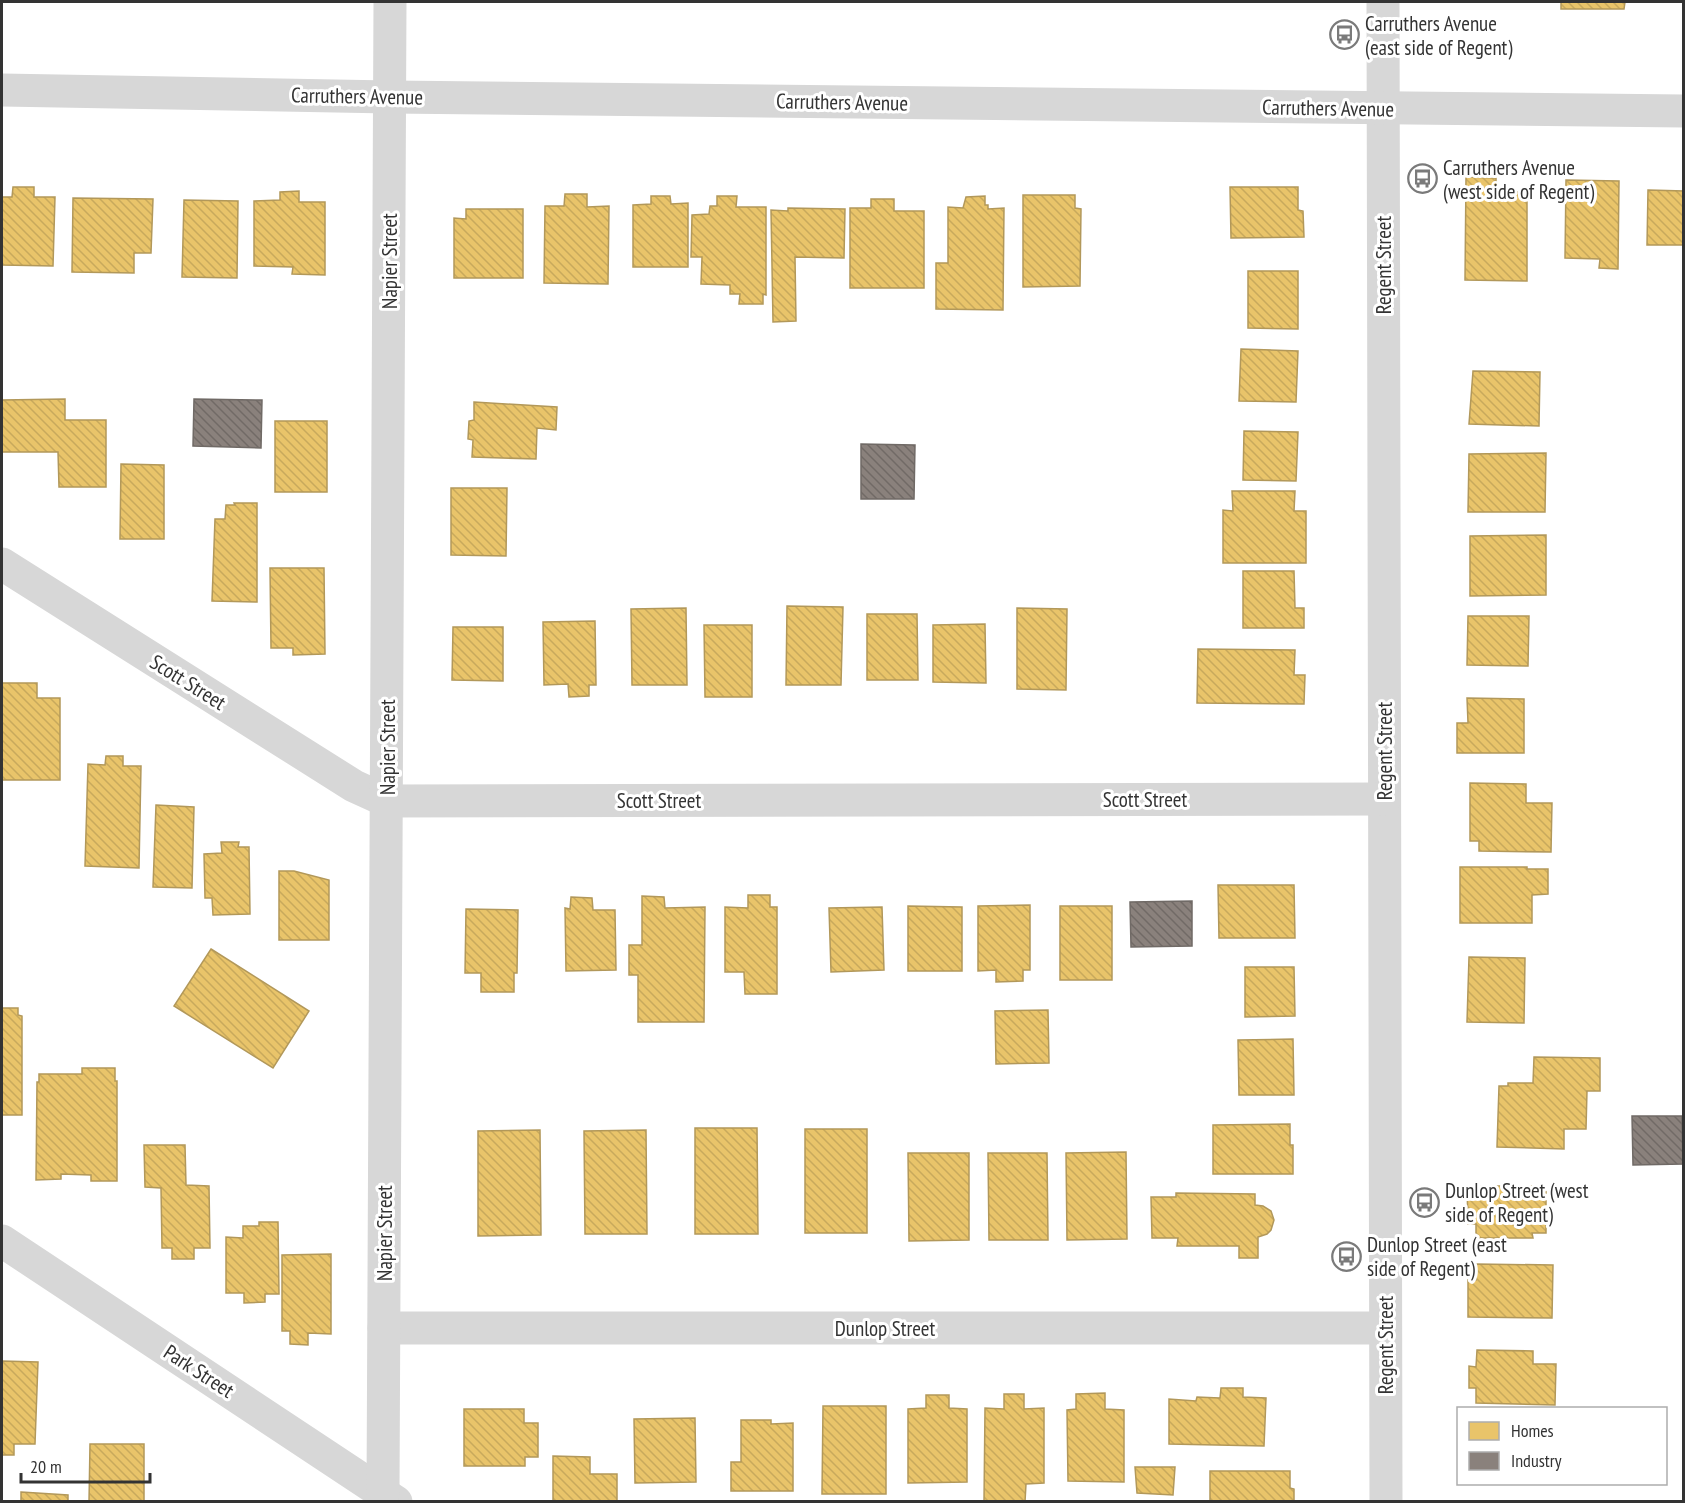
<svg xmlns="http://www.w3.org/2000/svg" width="1685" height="1503" viewBox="0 0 1685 1503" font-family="'PT Sans Narrow',sans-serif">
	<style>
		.homes { fill: url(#homes-back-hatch); stroke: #b2985a; stroke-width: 1.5 }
		.industry { fill: url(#industry-back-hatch); stroke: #706a66; stroke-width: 1.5 }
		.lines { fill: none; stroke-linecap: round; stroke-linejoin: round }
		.minor { stroke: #d7d7d7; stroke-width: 33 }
		.labels { text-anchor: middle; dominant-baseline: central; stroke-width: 6; stroke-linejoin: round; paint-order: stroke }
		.poi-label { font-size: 21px; fill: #333; stroke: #fff; text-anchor: start }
		.street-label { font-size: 21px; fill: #333; stroke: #fff }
	</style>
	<defs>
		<pattern id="homes-back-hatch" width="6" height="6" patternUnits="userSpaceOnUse" patternTransform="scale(1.5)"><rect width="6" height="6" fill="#e9c46a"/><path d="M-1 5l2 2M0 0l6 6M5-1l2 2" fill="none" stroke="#c8a95c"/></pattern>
		<pattern id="industry-back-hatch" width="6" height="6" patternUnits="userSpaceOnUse" patternTransform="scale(1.5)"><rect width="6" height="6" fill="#8a817c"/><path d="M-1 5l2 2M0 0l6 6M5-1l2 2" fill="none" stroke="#716a66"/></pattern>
	</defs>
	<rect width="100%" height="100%" fill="#fff"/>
	<g class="homes">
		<polygon points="1561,2 1625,2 1624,9 1561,9"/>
		<polygon points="1466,177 1496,178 1496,192 1527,192 1527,281 1465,280"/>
		<polygon points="1566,180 1619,181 1618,269 1599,268 1600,259 1565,258"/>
		<polygon points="13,187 34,187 34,197 55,197 53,266 2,265 2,197 12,197"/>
		<polygon points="1230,187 1298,187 1298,210 1303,211 1304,237 1231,238"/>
		<polygon points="1648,190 1684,191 1684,245 1647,245"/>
		<polygon points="299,191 299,202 325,202 325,275 292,274 293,267 254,266 254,201 280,200 280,192"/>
		<polygon points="565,194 587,194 587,207 609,206 608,284 544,283 545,206 564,206"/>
		<polygon points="1023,195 1075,195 1075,208 1081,209 1080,286 1023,287"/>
		<polygon points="651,196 670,196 671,204 688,203 688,267 633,267 633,205 651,204"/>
		<polygon points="717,196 737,196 736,207 766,207 766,295 763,294 763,304 739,304 740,294 730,294 730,285 701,284 702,257 691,257 692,215 709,214 710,206 717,206"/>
		<polygon points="985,196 985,205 988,205 988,209 1004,208 1003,310 936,309 936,263 948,263 948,207 963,208 966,197"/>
		<polygon points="73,198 153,199 151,253 134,253 134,273 72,272"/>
		<polygon points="871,199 894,199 894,211 924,211 924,288 850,288 850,208 871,208"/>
		<polygon points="184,200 238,201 237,278 182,277"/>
		<polygon points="788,208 845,209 844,258 795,257 796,321 773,322 771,210 788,211"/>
		<polygon points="466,209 523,209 523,278 454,278 454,218 466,219"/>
		<polygon points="1248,271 1298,271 1298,329 1248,328"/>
		<polygon points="1241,349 1298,351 1296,402 1239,401"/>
		<polygon points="1473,371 1540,372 1539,426 1469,424"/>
		<polygon points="65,399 65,420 106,420 106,487 59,487 58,452 2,452 2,400"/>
		<polygon points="474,402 557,407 556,430 537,428 536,459 472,457 473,440 468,439 469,421 474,420"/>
		<rect x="275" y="421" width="52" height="71"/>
		<polygon points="1244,431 1298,432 1296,481 1243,480"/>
		<polygon points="1546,453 1545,512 1468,512 1469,454"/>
		<polygon points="121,464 164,465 164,539 120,539"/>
		<polygon points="451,488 507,488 506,556 451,555"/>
		<polygon points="1232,491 1295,491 1294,511 1306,511 1306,563 1223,563 1223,510 1233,511"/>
		<polygon points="234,503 257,503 257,602 212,601 215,519 225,519 226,505 235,505"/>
		<polygon points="1546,535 1546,595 1470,596 1470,536"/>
		<polygon points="270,568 324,568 325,654 293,655 293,648 271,648"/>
		<polygon points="1243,571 1294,571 1295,608 1304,608 1304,628 1243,628"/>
		<polygon points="787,606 843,607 841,685 786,685"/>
		<polygon points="686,608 687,685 632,685 631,609"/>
		<polygon points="1017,608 1067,609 1066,690 1017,689"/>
		<polygon points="867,614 917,614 918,680 867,680"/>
		<polygon points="1468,616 1529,616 1528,666 1467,665"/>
		<polygon points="595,621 596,685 589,685 589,696 569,697 568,684 544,685 543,622"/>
		<polygon points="985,624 986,683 933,682 933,625"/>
		<polygon points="704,625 752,625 752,697 705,697"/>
		<polygon points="453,627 503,627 503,681 452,680"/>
		<polygon points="1198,649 1295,650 1294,675 1305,675 1304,704 1197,703"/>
		<polygon points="2,683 37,683 37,698 60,698 60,780 2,780"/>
		<polygon points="1467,698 1524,699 1524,753 1457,753 1457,723 1468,723"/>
		<polygon points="106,756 123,756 123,766 141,766 139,868 85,866 88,764 105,765"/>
		<polygon points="1470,783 1526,784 1526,803 1552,803 1551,852 1479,851 1479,841 1470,841"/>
		<polygon points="156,805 194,807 192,888 153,887"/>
		<polygon points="221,842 239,842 238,847 249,847 250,914 213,915 212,898 205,898 204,854 222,853"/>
		<polygon points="1460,867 1527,867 1527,869 1548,869 1548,894 1532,895 1532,923 1460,923"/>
		<polygon points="279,871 294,871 329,880 329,940 279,940"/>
		<polygon points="1218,885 1294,885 1295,938 1219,938"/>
		<polygon points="748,895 770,895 770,907 777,907 777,994 745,994 744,972 725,972 725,907 748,908"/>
		<polygon points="642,896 664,897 665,908 705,907 704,1022 638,1022 638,975 629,975 629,945 642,945"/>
		<polygon points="571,897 592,898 593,910 615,910 616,970 566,971 565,908 570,909"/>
		<polygon points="1030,905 1030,970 1023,970 1023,981 996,982 996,970 978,971 978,906"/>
		<polygon points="908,906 962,907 962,971 908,971"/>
		<rect x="1060" y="906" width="52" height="74"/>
		<polygon points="882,907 884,970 831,972 829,908"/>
		<polygon points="466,909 518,910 517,973 514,973 514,992 481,992 481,973 465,973"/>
		<polygon points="211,949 309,1011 273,1068 174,1006"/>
		<polygon points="1469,957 1525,958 1524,1023 1467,1022"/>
		<polygon points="1245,967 1294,967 1295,1016 1245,1017"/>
		<polygon points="2,1008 18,1008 18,1015 22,1016 22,1115 2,1115"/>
		<polygon points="1048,1010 1049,1063 996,1064 995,1011"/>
		<polygon points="1293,1039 1294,1095 1239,1095 1238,1040"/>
		<polygon points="1534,1057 1600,1058 1600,1091 1587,1091 1586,1129 1564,1129 1564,1149 1497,1147 1499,1086 1508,1086 1508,1083 1533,1083"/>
		<polygon points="82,1068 115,1068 115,1081 117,1081 117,1181 91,1181 91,1175 61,1174 61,1179 36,1180 37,1082 39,1082 39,1074 82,1074"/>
		<polygon points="1290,1124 1290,1145 1293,1145 1293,1174 1213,1174 1213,1125"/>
		<polygon points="695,1128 757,1128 758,1234 695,1234"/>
		<rect x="805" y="1129" width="62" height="104"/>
		<polygon points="540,1130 541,1235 478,1236 478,1131"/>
		<polygon points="646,1130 647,1234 585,1234 584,1131"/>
		<polygon points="144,1145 185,1145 186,1185 209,1186 210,1248 194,1248 194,1259 172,1259 172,1248 162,1248 161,1188 145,1187"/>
		<polygon points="1126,1152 1127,1239 1067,1240 1066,1153"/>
		<polygon points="908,1153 969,1153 969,1240 909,1241"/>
		<polygon points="988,1153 1047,1153 1048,1240 989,1240"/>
		<polygon points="1467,1186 1546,1186 1546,1233 1532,1233 1533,1238 1476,1238 1476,1224 1468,1224"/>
		<polygon points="1176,1193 1255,1194 1255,1205 1263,1206 1271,1211 1274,1220 1271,1230 1267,1234 1258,1237 1258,1258 1239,1258 1239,1246 1177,1246 1178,1238 1152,1238 1151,1197 1176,1197"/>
		<polygon points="259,1222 278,1222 279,1294 265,1294 265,1302 244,1303 244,1293 226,1293 226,1237 243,1238 243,1226 259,1226"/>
		<polygon points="331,1254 331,1334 308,1333 308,1345 290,1344 290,1331 282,1331 282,1255"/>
		<polygon points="1476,1264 1553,1265 1552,1318 1468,1317 1468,1280 1476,1280"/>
		<polygon points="1477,1350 1533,1351 1533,1364 1556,1364 1555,1405 1476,1403 1476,1388 1469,1388 1469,1366 1476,1367"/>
		<polygon points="2,1361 38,1362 35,1444 14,1444 14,1455 2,1455"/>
		<polygon points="1221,1388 1243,1388 1243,1397 1266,1398 1264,1446 1169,1444 1169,1399 1196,1401 1197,1397 1220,1398"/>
		<polygon points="1105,1393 1105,1409 1124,1410 1124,1482 1068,1481 1067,1410 1076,1409 1076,1394"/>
		<polygon points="1004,1394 1024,1394 1024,1409 1044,1408 1044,1483 1026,1484 1025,1502 984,1502 985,1408 1004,1409"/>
		<polygon points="926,1395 949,1395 949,1408 967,1409 967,1482 908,1483 908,1409 926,1408"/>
		<polygon points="823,1406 886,1406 886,1494 822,1494"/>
		<polygon points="464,1409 524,1409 524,1423 538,1423 538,1457 525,1457 525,1466 464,1466"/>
		<polygon points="695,1418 696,1482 635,1483 634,1419"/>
		<polygon points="741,1420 771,1420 771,1424 793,1423 793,1491 731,1491 731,1462 741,1462"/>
		<polygon points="90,1444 144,1444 144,1502 89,1502"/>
		<polygon points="553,1456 590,1457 590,1474 617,1474 617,1502 553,1502"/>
		<polygon points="1135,1467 1175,1467 1173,1495 1137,1493"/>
		<polygon points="1210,1471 1290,1471 1290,1488 1294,1489 1294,1502 1210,1502"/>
		<polygon points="21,1492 68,1495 68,1502 21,1502"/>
	</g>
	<g class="industry">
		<polygon points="194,399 262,400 261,448 193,446"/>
		<polygon points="861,444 915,445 914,499 861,499"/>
		<polygon points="1192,901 1192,946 1131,947 1130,902"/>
		<polygon points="1632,1116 1682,1116 1683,1164 1633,1165"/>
	</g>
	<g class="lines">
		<g class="minor">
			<polyline points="1383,2 1386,1502"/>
			<polyline points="2,90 390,97 1684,111"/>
			<polyline points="2,564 354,786 387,801 1384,799"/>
			<polyline points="2,1241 396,1502"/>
			<polyline points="384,1328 1385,1328"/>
			<polyline points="383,1493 390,2"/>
		</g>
	</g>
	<defs>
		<symbol id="bus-ring" viewBox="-11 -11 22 22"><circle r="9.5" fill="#fff" stroke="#7a7a7a" stroke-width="1.5"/><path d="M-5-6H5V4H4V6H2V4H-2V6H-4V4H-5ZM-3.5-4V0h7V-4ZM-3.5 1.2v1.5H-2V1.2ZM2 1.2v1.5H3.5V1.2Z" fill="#7a7a7a"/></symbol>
	</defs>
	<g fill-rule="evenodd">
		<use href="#bus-ring" x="1328" y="18" width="33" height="33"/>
		<use href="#bus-ring" x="1406" y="162" width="33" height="33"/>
		<use href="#bus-ring" x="1408" y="1186" width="33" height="33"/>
		<use href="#bus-ring" x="1330" y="1240" width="33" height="33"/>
	</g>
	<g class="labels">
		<g class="poi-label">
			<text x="1365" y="23">Carruthers Avenue<tspan x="1365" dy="24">(east side of Regent)</tspan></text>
			<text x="1443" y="167">Carruthers Avenue<tspan x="1443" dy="24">(west side of Regent)</tspan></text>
			<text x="1445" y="1190">Dunlop Street (west<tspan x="1445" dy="24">side of Regent)</tspan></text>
			<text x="1367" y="1244">Dunlop Street (east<tspan x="1367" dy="24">side of Regent)</tspan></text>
		</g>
		<g class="street-label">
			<text transform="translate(357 96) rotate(1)">Carruthers Avenue</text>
			<text transform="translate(842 102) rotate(1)">Carruthers Avenue</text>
			<text transform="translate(1328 108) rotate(1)">Carruthers Avenue</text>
			<text transform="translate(389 261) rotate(-90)">Napier Street</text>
			<text transform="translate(1383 265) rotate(-90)">Regent Street</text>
			<text transform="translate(188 682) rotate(32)">Scott Street</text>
			<text transform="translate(387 747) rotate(-90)">Napier Street</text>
			<text transform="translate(1384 751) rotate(-90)">Regent Street</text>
			<text x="1145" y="799">Scott Street</text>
			<text x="659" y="800">Scott Street</text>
			<text transform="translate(384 1233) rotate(-90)">Napier Street</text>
			<text x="885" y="1328">Dunlop Street</text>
			<text transform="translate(1385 1345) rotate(-90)">Regent Street</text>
			<text transform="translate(199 1371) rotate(33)">Park Street</text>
		</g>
	</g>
	<rect width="1685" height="1503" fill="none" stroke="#333333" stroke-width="6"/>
	<rect x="1457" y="1407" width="210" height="78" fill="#ffffff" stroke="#adadad" stroke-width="1.5"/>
	<rect x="1469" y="1422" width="30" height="18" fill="#e9c46a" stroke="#adadad" stroke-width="1.5"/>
	<text x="1511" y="1437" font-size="18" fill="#333333">Homes</text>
	<rect x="1469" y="1452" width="30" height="18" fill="#8a817c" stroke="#adadad" stroke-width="1.5"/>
	<text x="1511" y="1467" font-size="18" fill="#333333">Industry</text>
	<path d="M21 1473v9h129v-9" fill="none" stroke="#333333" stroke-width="3"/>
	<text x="30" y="1473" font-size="18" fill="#333333" stroke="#ffffff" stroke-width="4.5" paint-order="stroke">20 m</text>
</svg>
